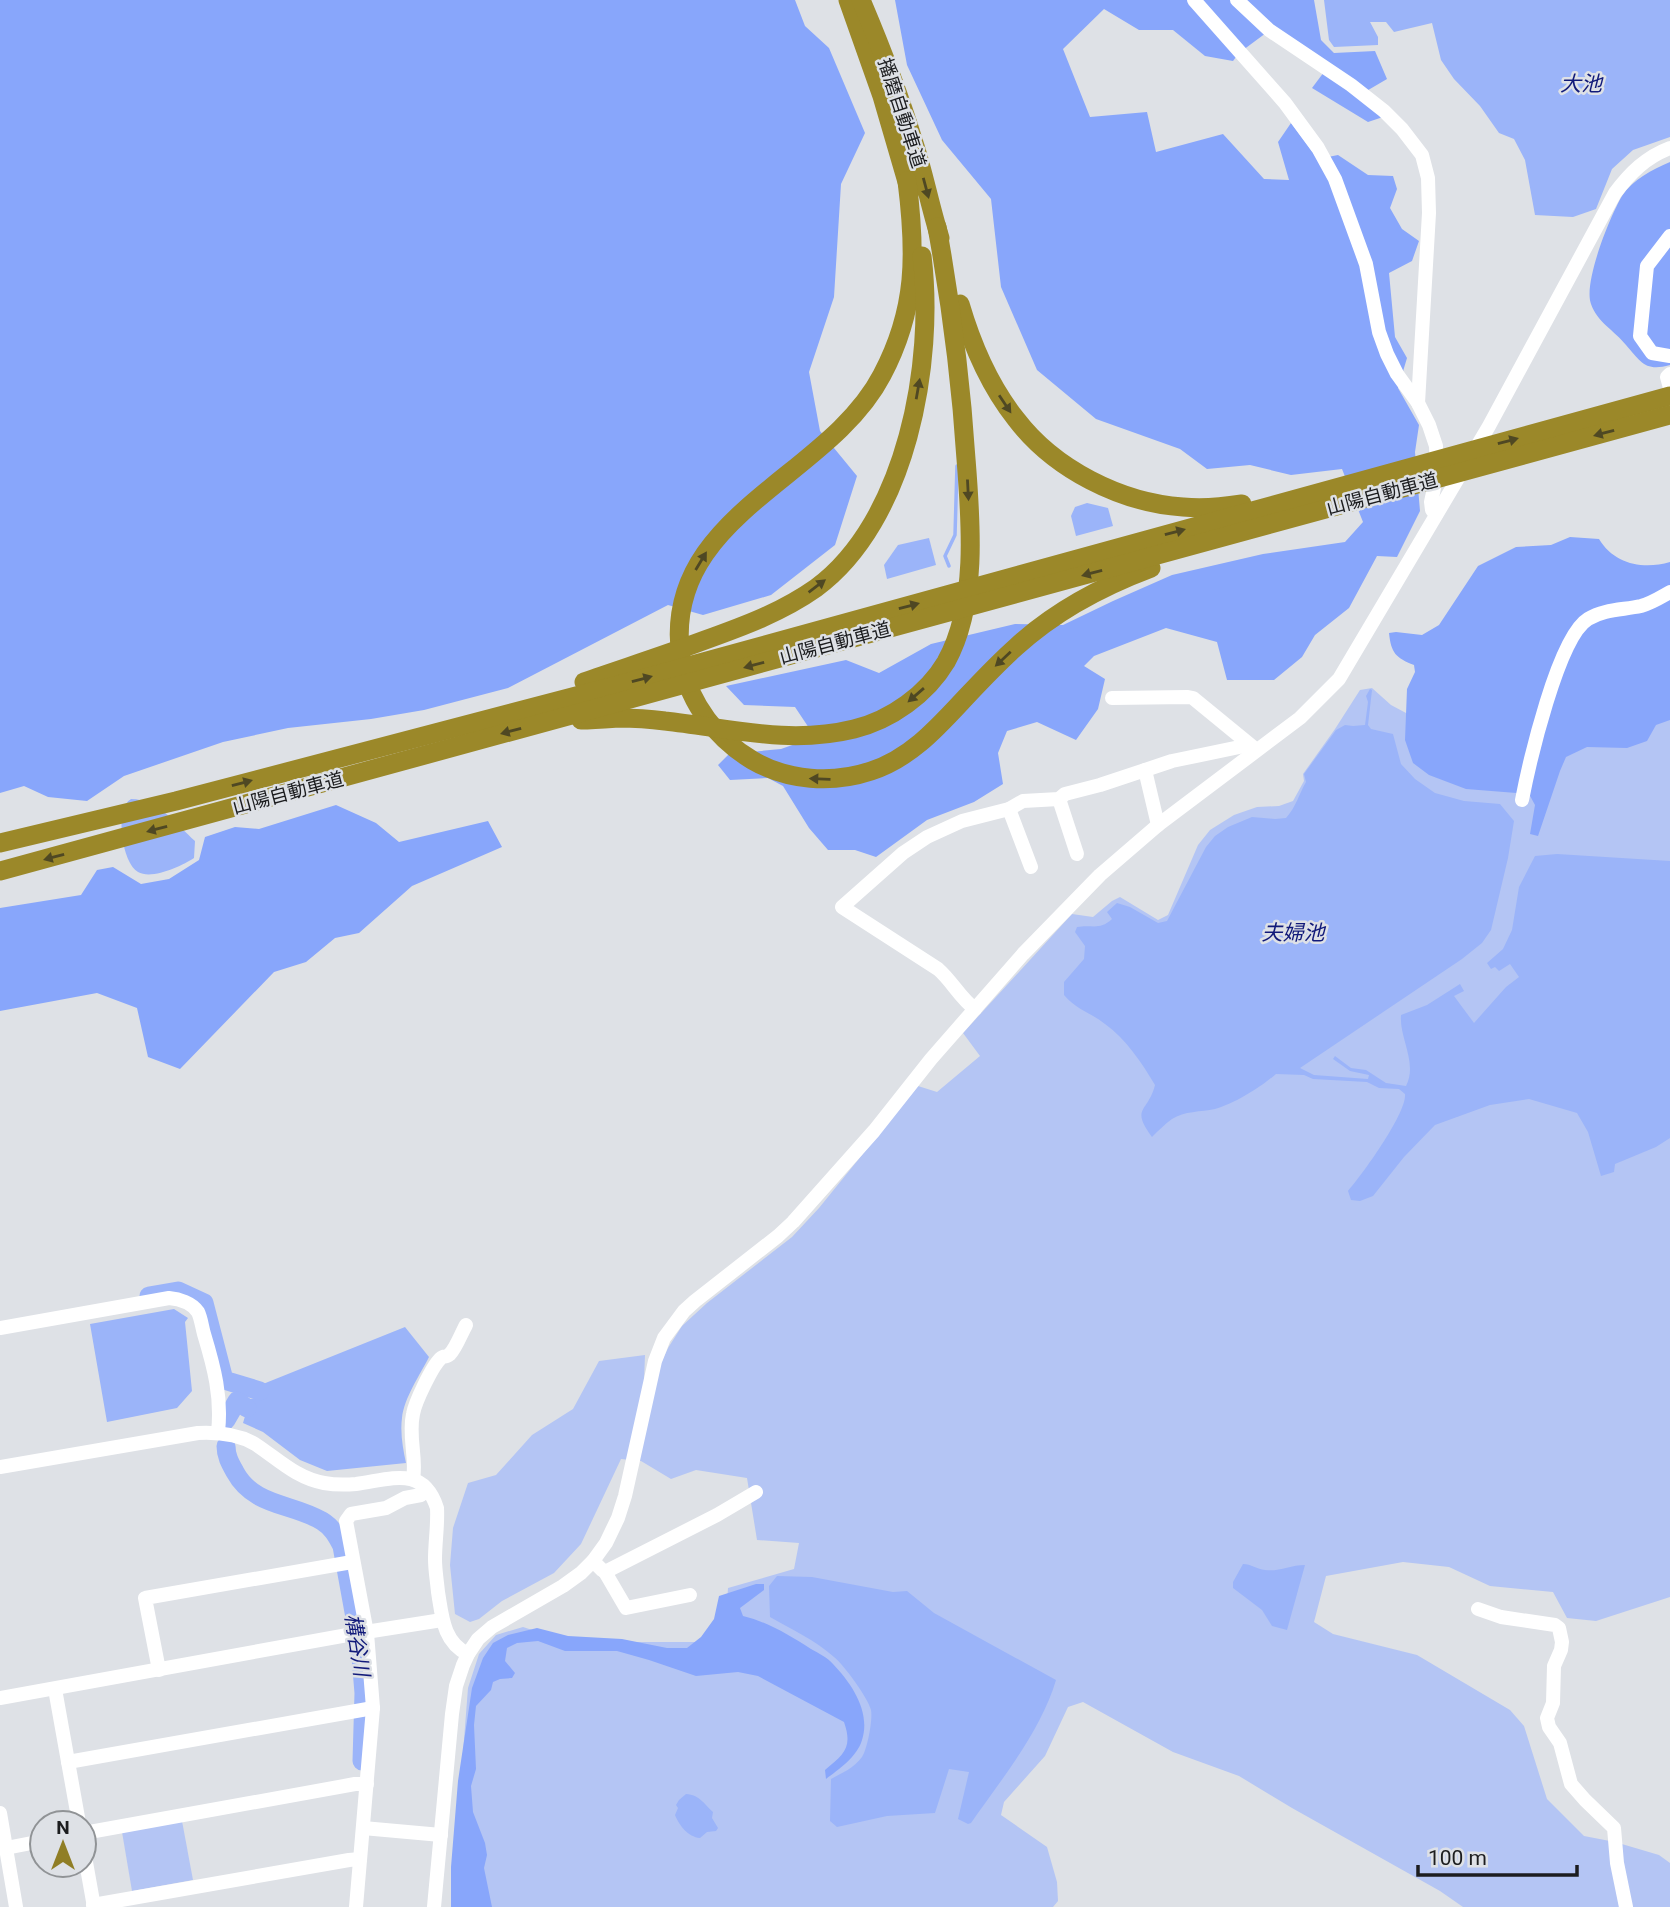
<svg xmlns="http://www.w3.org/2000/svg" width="1670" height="1907" viewBox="0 0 1670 1907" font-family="Roboto,'Noto Sans JP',sans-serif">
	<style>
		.green { fill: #b4c5f4 }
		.forest { fill: #88a6fb }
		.water { fill: #9bb4f9 }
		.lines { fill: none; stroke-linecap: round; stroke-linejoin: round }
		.stream { stroke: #9bb4f9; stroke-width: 3.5 }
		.river { stroke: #9bb4f9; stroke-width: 19 }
		.minor { stroke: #fff; stroke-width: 14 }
		.highway { stroke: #9b8829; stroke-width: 19 }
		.oneway { fill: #4f4823 }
		.labels { text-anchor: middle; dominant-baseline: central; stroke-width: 5; stroke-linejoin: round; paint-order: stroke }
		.street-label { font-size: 19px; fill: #1c1d1f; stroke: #dee1e6 }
		.water-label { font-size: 21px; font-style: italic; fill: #111a7a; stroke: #dee1e6 }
	</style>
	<rect width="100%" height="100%" fill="#dee1e6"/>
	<g class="green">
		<polygon points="1372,688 1391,705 1406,713 1530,756 1670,708 1670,1597 1596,1621 1567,1618 1553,1592 1490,1586 1449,1567 1403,1562 1326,1576 1314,1622 1333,1634 1417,1655 1510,1710 1524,1726 1547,1799 1584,1836 1615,1842 1659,1855 1670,1863 1670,1907 1463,1907 1440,1891 1292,1808 1239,1776 1173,1752 1083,1702 1068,1707 1045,1756 1004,1802 1001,1815 1047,1847 1057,1882 1058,1901 1053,1907 451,1907 468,1688 479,1654 496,1635 523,1627 569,1642 704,1642 726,1619 728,1588 794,1569 799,1543 757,1540 747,1478 696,1470 671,1479 641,1461 621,1459 581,1544 554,1573 502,1601 479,1619 470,1622 455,1614 450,1565 453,1528 468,1483 496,1475 532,1435 573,1409 599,1361 645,1355 644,1381 658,1370 668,1348 682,1326 707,1303 792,1237 819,1208 918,1086 937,1092 980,1056 963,1033 1072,914 1093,917 1112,901 1120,897 1158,920 1168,915 1198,845 1210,830 1234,815 1257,807 1279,806 1293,801 1304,781 1303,774 1335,729 1360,690"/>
		<polygon points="182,1821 193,1880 132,1891 122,1832"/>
	</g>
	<g class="forest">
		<polygon points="0,0 795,0 805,26 829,48 865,133 841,184 834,297 809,372 820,431 857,476 835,545 771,595 703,615 668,605 508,688 424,710 371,719 288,728 223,742 124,776 87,801 48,797 24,786 0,793"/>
		<polygon points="895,0 1314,0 1321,40 1334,53 1375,51 1387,79 1358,96 1383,117 1368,122 1312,88 1324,72 1266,33 1239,53 1233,61 1205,56 1173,30 1139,30 1104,9 1063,49 1090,117 1147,112 1156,152 1223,134 1264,179 1289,180 1278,142 1291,123 1318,159 1338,155 1368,175 1393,176 1397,189 1390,208 1402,229 1419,241 1412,261 1389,273 1395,337 1407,358 1398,388 1419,425 1415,452 1420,511 1397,557 1377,556 1349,608 1315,635 1302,657 1274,680 1227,680 1217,642 1166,628 1094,656 1084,666 1105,679 1098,709 1076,740 1037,722 1007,731 998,753 1003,784 974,802 927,820 876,857 855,850 828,850 809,828 783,786 768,778 730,780 718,765 729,754 781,749 815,737 795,707 744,705 726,686 846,660 879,673 931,644 1015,624 1063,625 1113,601 1172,575 1263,554 1345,542 1363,522 1342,469 1291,475 1250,465 1207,469 1180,449 1096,419 1037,370 1001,287 991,199 942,140 907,65"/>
		<path d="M1670 162V365C1645 372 1641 362 1626 345 1615 331 1597 322 1591 304 1583 283 1610 216 1622 196 1633 179 1652 170 1670 162Z"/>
		<path d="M1570 537 1599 539C1614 564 1643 570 1670 562V720L1656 725 1647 741 1627 748 1587 747 1566 757 1560 771 1538 836 1530 834 1535 805 1529 794 1466 789 1429 775 1413 763 1405 740 1407 689 1415 672 1414 665C1396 658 1391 653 1389 633L1396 632 1422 635 1439 625 1478 566 1516 547 1551 545Z"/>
		<polygon points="336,805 376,823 399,842 488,821 502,847 412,886 359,933 335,938 306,962 274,972 180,1069 148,1057 137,1008 97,993 0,1011 0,908 81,895 97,870 113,867 141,884 169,879 199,860 205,837 235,827 259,829"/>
		<path d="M756 1584H764V1590L740 1608 743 1616C768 1622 789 1635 811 1649 818 1653 827 1657 833 1664 852 1684 871 1712 862 1740 857 1757 839 1769 826 1779L825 1770C844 1754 853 1748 844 1722L758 1676 738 1672 696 1676 649 1660 617 1651H565L538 1641 517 1643 507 1648 505 1661 515 1673 512 1678 500 1679 493 1682 491 1690 476 1706 474 1725 476 1769 471 1786 473 1812 485 1843 487 1855 484 1868 492 1907H451V1867L458 1781 472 1688 483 1658 493 1643 508 1635 537 1628 568 1636 622 1639 667 1648H687L701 1637 714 1619 719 1596Z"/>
	</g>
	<g class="water">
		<polygon points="1324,0 1670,0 1670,137 1633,150 1612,169 1596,209 1573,217 1535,215 1525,160 1514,139 1499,133 1480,106 1454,79 1441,60 1432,23 1394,32 1386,22 1370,22 1378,37 1378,45 1334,47 1329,40"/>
		<polygon points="1087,503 1108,508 1113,526 1076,536 1071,516 1075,507"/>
		<polygon points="929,538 936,565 887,579 884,565 898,545"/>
		<path d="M1370 689 1372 690 1368 725 1371 729 1393 734 1401 764 1415 779 1435 793 1464 801 1500 804 1514 821 1508 858 1491 930 1482 943 1462 959 1300 1068 1314 1075 1368 1079 1369 1075 1350 1071 1333 1059 1335 1056 1351 1068 1366 1070 1386 1083 1406 1086C1418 1063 1399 1038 1401 1015L1427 1005 1460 984 1464 991 1454 996 1474 1023 1506 987 1519 977 1510 964 1499 971 1495 967 1491 969 1487 963 1503 949 1512 930 1519 887 1535 856 1557 854 1670 861V1138L1656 1147 1615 1164 1614 1172 1601 1176 1588 1132 1577 1113 1529 1099 1490 1105 1435 1125 1404 1157 1373 1196 1360 1201 1351 1200 1348 1191C1362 1175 1407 1113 1405 1094L1399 1089 1379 1088 1367 1082 1313 1079 1304 1075 1276 1074C1261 1087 1234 1104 1215 1109 1201 1112 1184 1111 1172 1119 1165 1124 1158 1131 1152 1137 1130 1107 1148 1113 1155 1085 1142 1063 1126 1039 1105 1024 1090 1012 1078 1011 1064 995V982L1084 959 1085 946 1075 932 1077 927C1092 924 1099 931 1112 919L1107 912 1117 903 1130 907 1158 923 1167 921 1206 847 1215 836 1228 827 1252 817 1275 819 1286 818C1296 807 1299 794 1306 782L1304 774 1336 730 1345 725 1353 726 1365 725 1368 702 1366 696Z"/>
		<path d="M131 799C158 799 177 825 195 841L194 858C182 866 152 880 138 872 122 863 114 809 131 799Z"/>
		<polygon points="174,1309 188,1318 185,1322 192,1391 177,1408 107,1422 90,1324"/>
		<path d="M405 1327 429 1357C420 1375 404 1398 402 1418 400 1433 403 1449 406 1463L327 1471 300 1460 263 1432 243 1423 250 1399 257 1398 263 1384Z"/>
		<path d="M1243 1564C1251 1564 1257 1569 1265 1570 1279 1572 1290 1565 1305 1565L1287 1630 1272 1626 1262 1610 1233 1588V1582Z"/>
		<path d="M777 1576 812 1577 893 1592 907 1591 934 1613 1056 1680C1041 1731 1001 1780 971 1823L968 1824 958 1819 969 1772 949 1769 935 1813 887 1816 837 1827 830 1821 831 1779C842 1773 854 1768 862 1757 867 1750 873 1720 871 1710 868 1698 844 1665 834 1657 815 1640 791 1629 770 1617L769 1586Z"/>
		<path d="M686 1794C700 1795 704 1804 713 1812L712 1818 718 1828 716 1831 707 1832 700 1838C688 1837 679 1825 675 1815L678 1808 676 1805 679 1800Z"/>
	</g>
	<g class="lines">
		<polyline class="stream" points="949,566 945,556 955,535 957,466"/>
		<g class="river">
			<polyline points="149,1296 178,1291 204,1303 224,1380 260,1391"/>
			<polyline points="226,1420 237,1401 247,1408"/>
			<path d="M226 1446C226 1456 230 1463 235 1472 254 1507 292 1503 322 1521 332 1527 337 1536 342 1546L360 1645 364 1693 362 1761"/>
		</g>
		<g class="minor">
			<polyline points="1194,0 1285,103 1318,148 1335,179 1366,264 1379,332 1387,354 1397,374 1418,403 1429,425 1436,446 1437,474 1431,502 1432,510 1436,515"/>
			<polyline points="1237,0 1269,30 1351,85 1384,111 1402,129 1422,155 1428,178 1429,213 1418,403"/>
			<polyline points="1670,236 1647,266 1640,336 1652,353 1670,356"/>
			<polyline points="1670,374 1667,377 1670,388"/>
			<polyline points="1112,698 1188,697 1193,698 1254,748"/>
			<polyline points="1145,770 1158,825"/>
			<polyline points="1059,799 1077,854"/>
			<path d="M1522 800C1529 764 1558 637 1588 619 1604 609 1623 610 1641 606 1652 603 1661 597 1670 592"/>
			<polyline points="1009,809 1031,867"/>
			<path d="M975 1009C960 998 952 981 938 969L842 907 903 853 927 837 962 821 1009 809 1023 801 1059 799 1065 794 1100 785 1172 761 1249 745"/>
			<path d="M0 1328 169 1298C179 1299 192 1303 198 1312 201 1318 202 1327 204 1334 214 1367 222 1397 218 1432"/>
			<path d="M0 1467 198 1433C218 1432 238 1434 255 1444 278 1459 296 1478 324 1483 335 1485 345 1485 356 1484 389 1480 423 1464 437 1508 438 1525 435 1542 435 1559 435 1570 437 1581 438 1592 442 1616 443 1642 468 1654"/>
			<path d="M413 1479C417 1458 408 1437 413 1414 415 1402 432 1367 440 1359 445 1354 444 1359 450 1354 456 1348 461 1334 466 1325"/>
			<polyline points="593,1561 602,1570 605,1572 717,1515 756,1492"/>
			<polyline points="605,1572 626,1608 690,1595"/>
			<polyline points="1478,1609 1501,1617 1555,1625 1559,1628 1562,1642 1561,1650 1554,1666 1553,1703 1547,1718 1549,1727 1560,1743 1571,1784 1585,1800 1614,1828 1617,1863 1626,1907"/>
			<polyline points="159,1670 145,1598 352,1562"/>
			<polyline points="55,1689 79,1823"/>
			<polyline points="0,1698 353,1634 442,1620"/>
			<polyline points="68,1762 373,1708"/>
			<polyline points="0,1813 16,1907"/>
			<polyline points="363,1828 441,1835"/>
			<polyline points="84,1833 355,1784 367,1784"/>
			<polyline points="6,1848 42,1841"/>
			<polyline points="84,1851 94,1907"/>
			<polyline points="93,1905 349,1860 360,1859"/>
			<polyline points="356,1907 373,1708 367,1633 346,1521 351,1514 386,1508 405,1498 421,1495 426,1489"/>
			<path d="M434 1907 452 1714 456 1686 463 1665 468 1654 478 1639 492 1627 563 1586 581 1573 593 1561 606 1543 618 1518 625 1496 655 1361 664 1338 684 1311 695 1301 778 1236 793 1222 874 1131 931 1059 1023 954 1100 875 1158 825 1300 718 1339 679 1489 426 1615 193C1630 173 1646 157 1670 148"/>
		</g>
		<g class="highway">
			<polyline points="848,0 882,96 910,192"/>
			<path d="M861 0C881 47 899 94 914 143 924 174 930 206 940 238"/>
			<path d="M907 181C916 253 917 309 882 375 827 481 655 517 682 664 690 704 717 739 752 760 788 781 832 784 871 771 911 758 938 727 966 697 982 680 998 663 1016 647 1054 612 1103 586 1151 568"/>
			<path d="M960 304C972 345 989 385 1016 419 1054 469 1121 503 1183 507 1203 509 1223 507 1242 504"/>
			<path d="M584 682C624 668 665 655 705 640 744 626 782 612 816 588 907 521 935 362 922 256"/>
			<path d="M581 720C593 720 605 719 618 718 633 718 650 719 665 721 729 728 789 745 854 729 891 720 927 694 946 662 978 605 971 521 966 459 961 381 951 304 937 227"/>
			<polyline points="0,843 176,801 645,678 1670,396"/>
			<polyline points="0,871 1670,415"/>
		</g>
	</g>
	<defs><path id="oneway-solid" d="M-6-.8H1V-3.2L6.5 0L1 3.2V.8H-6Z" transform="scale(1.75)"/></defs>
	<g class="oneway">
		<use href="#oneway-solid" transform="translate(926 188) rotate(75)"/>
		<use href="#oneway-solid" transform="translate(918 389) rotate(-80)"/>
		<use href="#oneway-solid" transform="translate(1005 404) rotate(56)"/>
		<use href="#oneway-solid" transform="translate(1604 433) rotate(165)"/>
		<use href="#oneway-solid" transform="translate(1508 441) rotate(-15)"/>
		<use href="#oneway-solid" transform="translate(968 490) rotate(87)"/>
		<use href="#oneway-solid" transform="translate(1175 532) rotate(-15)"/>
		<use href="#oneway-solid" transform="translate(701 561) rotate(-59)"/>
		<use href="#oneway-solid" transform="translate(1092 573) rotate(165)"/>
		<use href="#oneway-solid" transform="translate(817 586) rotate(-37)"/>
		<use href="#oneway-solid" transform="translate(909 606) rotate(-15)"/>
		<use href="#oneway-solid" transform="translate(1003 659) rotate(137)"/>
		<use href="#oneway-solid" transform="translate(754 665) rotate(165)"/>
		<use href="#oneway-solid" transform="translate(642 679) rotate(-15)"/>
		<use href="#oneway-solid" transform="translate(916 695) rotate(139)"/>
		<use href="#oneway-solid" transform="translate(511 731) rotate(165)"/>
		<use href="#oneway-solid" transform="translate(820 779) rotate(-178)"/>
		<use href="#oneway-solid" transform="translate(242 783) rotate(-15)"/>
		<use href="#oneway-solid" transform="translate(157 829) rotate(165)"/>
		<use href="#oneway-solid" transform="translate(54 857) rotate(165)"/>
	</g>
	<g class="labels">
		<g class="street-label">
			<text transform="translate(902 113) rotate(72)">播磨自動車道</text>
			<text transform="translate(1382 494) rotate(-15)">山陽自動車道</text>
			<text transform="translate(835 643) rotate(-15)">山陽自動車道</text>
			<text transform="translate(288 793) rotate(-15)">山陽自動車道</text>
		</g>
		<g class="water-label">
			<text x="1581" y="84">大池</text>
			<text x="1293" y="933">夫婦池</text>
			<text transform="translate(357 1645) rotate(81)">構谷川</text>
		</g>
	</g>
	<g transform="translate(63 1844)"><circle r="33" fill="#dee1e6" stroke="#909396" stroke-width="2"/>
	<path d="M0-5L12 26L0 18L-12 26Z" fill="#907e25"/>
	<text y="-10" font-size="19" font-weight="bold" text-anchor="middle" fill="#1c1d1f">N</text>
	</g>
	<path d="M1418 1865v10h159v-10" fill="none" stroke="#1c1d1f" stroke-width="3.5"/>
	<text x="1428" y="1865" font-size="21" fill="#1c1d1f" stroke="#dee1e6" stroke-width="5" paint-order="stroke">100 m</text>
</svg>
